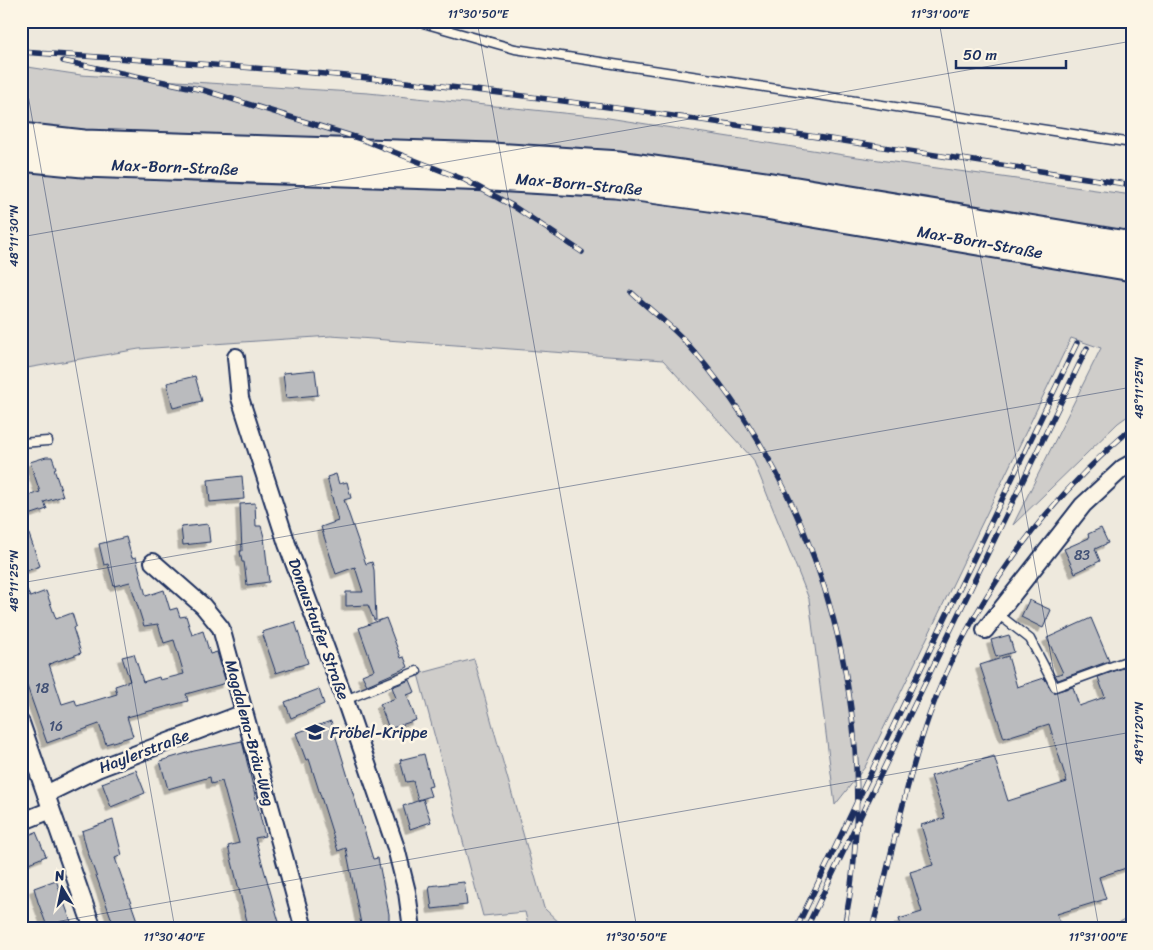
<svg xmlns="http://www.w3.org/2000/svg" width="1153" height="950" viewBox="0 0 1153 950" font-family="Sriracha,sans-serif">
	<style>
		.green { fill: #cfcdca; stroke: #757e94 }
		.building { fill: #babbbe; stroke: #1b2f5e; filter: url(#shadow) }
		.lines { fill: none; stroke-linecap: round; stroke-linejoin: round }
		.lane-casing { stroke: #1b2f5e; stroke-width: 11 }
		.street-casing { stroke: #1b2f5e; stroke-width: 20 }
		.primary-casing { stroke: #1b2f5e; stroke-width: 29 }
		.lane { stroke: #fcf5e5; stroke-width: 8 }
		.street { stroke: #fcf5e5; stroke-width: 16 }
		.primary { stroke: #fcf5e5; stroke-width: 25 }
		.rail-casing { stroke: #1b2f5e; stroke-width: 5.5 }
		.rail { stroke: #fcf5e5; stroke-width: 4; stroke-dasharray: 11; stroke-linecap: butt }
		.ticks { fill: none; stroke: #1b2f5e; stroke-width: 1; stroke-opacity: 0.45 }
		.labels { text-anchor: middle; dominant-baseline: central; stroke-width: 5; stroke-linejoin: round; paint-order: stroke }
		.number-label { font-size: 14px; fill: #435276 }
		.street-label { font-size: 16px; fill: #1b2f5e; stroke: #fcf5e5 }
		.poi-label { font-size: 16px; fill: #1b2f5e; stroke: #fcf5e5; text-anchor: start }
		.neatline { fill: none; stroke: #1b2f5e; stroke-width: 2 }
		.ticks-label { font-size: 12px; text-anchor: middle; fill: #1b2f5e }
	</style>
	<defs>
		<filter id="shadow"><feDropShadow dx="-4.5" dy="4.5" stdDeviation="0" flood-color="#0004"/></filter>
	</defs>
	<rect width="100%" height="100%" fill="#eee9dd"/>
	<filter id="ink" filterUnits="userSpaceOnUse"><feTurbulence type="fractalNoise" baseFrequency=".02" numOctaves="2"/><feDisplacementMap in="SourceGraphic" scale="10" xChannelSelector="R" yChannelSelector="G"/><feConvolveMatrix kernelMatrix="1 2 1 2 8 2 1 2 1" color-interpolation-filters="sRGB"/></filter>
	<g filter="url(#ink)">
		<g class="green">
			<polygon points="21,66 81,75 368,93 602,117 850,156 1132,195 1132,235 21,126"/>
			<path d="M21 169C119 180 220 184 318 186 378 187 439 184 498 188 711 202 921 242 1132 278V413L1118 423 1013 525 1101 348 1071 338 865 767 835 805 809 599 753 459 663 360 331 336 139 349 21 369Z"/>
			<polygon points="474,659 544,908 566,929 529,929 525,912 483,916 418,674"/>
			<polygon points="1132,915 1132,929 1108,929"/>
		</g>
		<g class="building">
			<polygon points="315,370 318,395 286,398 283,373"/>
			<polygon points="195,376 202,401 173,408 167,383"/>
			<polygon points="46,457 52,457 56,468 54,469 63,496 44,502 47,509 23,517 40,566 21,573 21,498 40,492 30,462"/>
			<polygon points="336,474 339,484 347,482 351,498 344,500 366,564 372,562 374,570 376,620 374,620 368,605 346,606 346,592 363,592 355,567 336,574 321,527 338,521 327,477"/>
			<polygon points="242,476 244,499 210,502 208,480"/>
			<polygon points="255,503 256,526 261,526 264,537 269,582 247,585 244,562 242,562 240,551 242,551 240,504"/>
			<polygon points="208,524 210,542 183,545 181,527"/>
			<polygon points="1101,528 1108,543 1095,549 1100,561 1075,573 1064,549 1089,538 1088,534"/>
			<polygon points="126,537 132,558 136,557 146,596 164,590 170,610 177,608 180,617 186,616 192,635 203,631 210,654 217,652 226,683 186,694 188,701 127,717 133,736 106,744 99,724 47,743 21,669 21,576 30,597 46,591 56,619 72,613 76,626 73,628 81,653 49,664 62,704 75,700 77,706 117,694 115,686 130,681 122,657 134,654 143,682 159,677 160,680 184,674 174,640 164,643 158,624 144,626 130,582 114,586 108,564 104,565 99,544"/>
			<polygon points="1029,600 1051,610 1043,628 1021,617"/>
			<polygon points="386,618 401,658 404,657 408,667 367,685 362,675 374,670 359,628"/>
			<polygon points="1091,618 1109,661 1058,680 1055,675 1063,673 1047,638"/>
			<polygon points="295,622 308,663 276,673 262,632"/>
			<polygon points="1009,635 1014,652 996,657 991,640"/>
			<polygon points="1008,656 1017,687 1044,678 1054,692 1073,687 1079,706 1105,697 1098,677 1132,665 1132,866 1099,877 1106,899 1057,914 1062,929 902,929 899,919 922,912 910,872 933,865 921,825 945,818 931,776 994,756 1008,801 1067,782 1049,724 1004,738 980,665"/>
			<polygon points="410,680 415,692 407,695 416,720 389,729 380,704 396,698 392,687"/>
			<polygon points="319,689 324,704 291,718 285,702"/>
			<polygon points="331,721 373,859 378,858 389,914 389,929 362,929 346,848 338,851 309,759 306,760 296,733"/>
			<polygon points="242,741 265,836 255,838 281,929 249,929 228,846 239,843 222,781 211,784 210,777 168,789 160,761 194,751"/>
			<polygon points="424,754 432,786 428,787 431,796 418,800 413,781 406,782 400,760"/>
			<polygon points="136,770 145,793 111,807 102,783"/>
			<polygon points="423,799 431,822 410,829 403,806"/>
			<polygon points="113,820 122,855 115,858 140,929 115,929 86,847 82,831"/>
			<polygon points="36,832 46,856 21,866 21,838"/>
			<polygon points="56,880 70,919 74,929 48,929 38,902 34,888"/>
			<polygon points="464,882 467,905 432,909 429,886"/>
		</g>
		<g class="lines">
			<defs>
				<g id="lane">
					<polyline points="416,21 515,49 1132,143"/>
					<polyline points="21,443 48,441"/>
					<polyline points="998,614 1030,639 1055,687 1132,659"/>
					<polyline points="345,700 417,671"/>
				</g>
				<g id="street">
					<polyline points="236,357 240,398 287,544 345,700 396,848 407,892 412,929"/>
					<polyline points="153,562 203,606 221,628 304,929"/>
					<polyline points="985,630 1083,505 1123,468 1132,463"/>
					<polyline points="21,723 93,929"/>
					<polyline points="46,794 97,769 244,713"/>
					<polyline points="21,822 51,810"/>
				</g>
				<g id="primary">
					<polyline points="21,136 84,143 492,156 620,164 766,185 1132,245"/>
					<polyline points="21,158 83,164 492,178 615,185 760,205 1132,268"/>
				</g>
			</defs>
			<use href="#lane" class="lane-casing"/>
			<use href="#street" class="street-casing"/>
			<use href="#primary" class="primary-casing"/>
			<use href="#lane" class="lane"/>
			<use href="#street" class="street"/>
			<use href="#primary" class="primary"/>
			<defs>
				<g id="rail">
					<path d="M21 52C147 60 272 68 397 81 643 108 887 148 1132 185"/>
					<polyline points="63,61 203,90 361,139 465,180 513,206 582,252"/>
					<path d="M632 293C649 309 669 324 685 341 826 499 885 722 844 929"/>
					<polyline points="796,929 1077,343"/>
					<polyline points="806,929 1087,348"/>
					<path d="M872 929C891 858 905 785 929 716 969 604 1042 505 1132 428"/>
				</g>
			</defs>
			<use href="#rail" class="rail-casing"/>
			<use href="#rail" class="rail"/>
		</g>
	</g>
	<path class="ticks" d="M477 21 637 929M939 21 1099 929M21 55 175 929M21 237 1132 41M21 583 1132 387M21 928 1132 732"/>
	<defs>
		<symbol id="school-bare" viewBox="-9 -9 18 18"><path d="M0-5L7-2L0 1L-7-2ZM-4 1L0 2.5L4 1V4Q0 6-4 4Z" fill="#1b2f5e" stroke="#fcf5e5" stroke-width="2.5" paint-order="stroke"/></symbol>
	</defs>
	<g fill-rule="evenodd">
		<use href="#school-bare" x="301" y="718" width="28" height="28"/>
	</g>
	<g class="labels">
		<g class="number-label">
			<text x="1082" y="555">83</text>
			<text x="42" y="688">18</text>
			<text x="56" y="726">16</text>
		</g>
		<g class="street-label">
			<text transform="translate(175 167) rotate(2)">Max-Born-Straße</text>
			<text transform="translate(579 184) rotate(5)">Max-Born-Straße</text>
			<text transform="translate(980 242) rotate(10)">Max-Born-Straße</text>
			<text transform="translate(319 629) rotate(70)">Donaustaufer Straße</text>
			<text transform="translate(250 733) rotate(75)">Magdalena-Bräu-Weg</text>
			<text transform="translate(144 751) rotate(-21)">Haylerstraße</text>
		</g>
		<g class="poi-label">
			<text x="330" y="732">Fröbel-Krippe</text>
		</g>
	</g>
	<rect width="1153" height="950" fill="none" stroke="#fcf5e5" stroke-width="55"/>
	<g transform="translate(62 888) rotate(350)" stroke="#fcf5e5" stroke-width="4" paint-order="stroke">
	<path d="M0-4L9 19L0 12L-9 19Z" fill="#1b2f5e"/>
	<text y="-8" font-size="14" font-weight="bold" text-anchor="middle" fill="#1b2f5e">N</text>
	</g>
	<path d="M956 60v8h110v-8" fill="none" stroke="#1b2f5e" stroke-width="2.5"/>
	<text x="963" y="60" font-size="15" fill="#1b2f5e" stroke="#fcf5e5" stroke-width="4" paint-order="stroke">50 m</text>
	<rect x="28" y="28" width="1098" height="894" class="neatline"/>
	<g class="ticks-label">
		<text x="478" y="18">11°30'50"E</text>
		<text x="940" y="18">11°31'00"E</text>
		<text transform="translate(14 236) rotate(-90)" y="4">48°11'30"N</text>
		<text transform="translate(1139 388) rotate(-90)" y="4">48°11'25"N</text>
		<text transform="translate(14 581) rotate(-90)" y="4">48°11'25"N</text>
		<text transform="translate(1139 733) rotate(-90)" y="4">48°11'20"N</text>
		<text x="174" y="941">11°30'40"E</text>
		<text x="636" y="941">11°30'50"E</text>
		<text x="1098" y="941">11°31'00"E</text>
	</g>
</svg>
